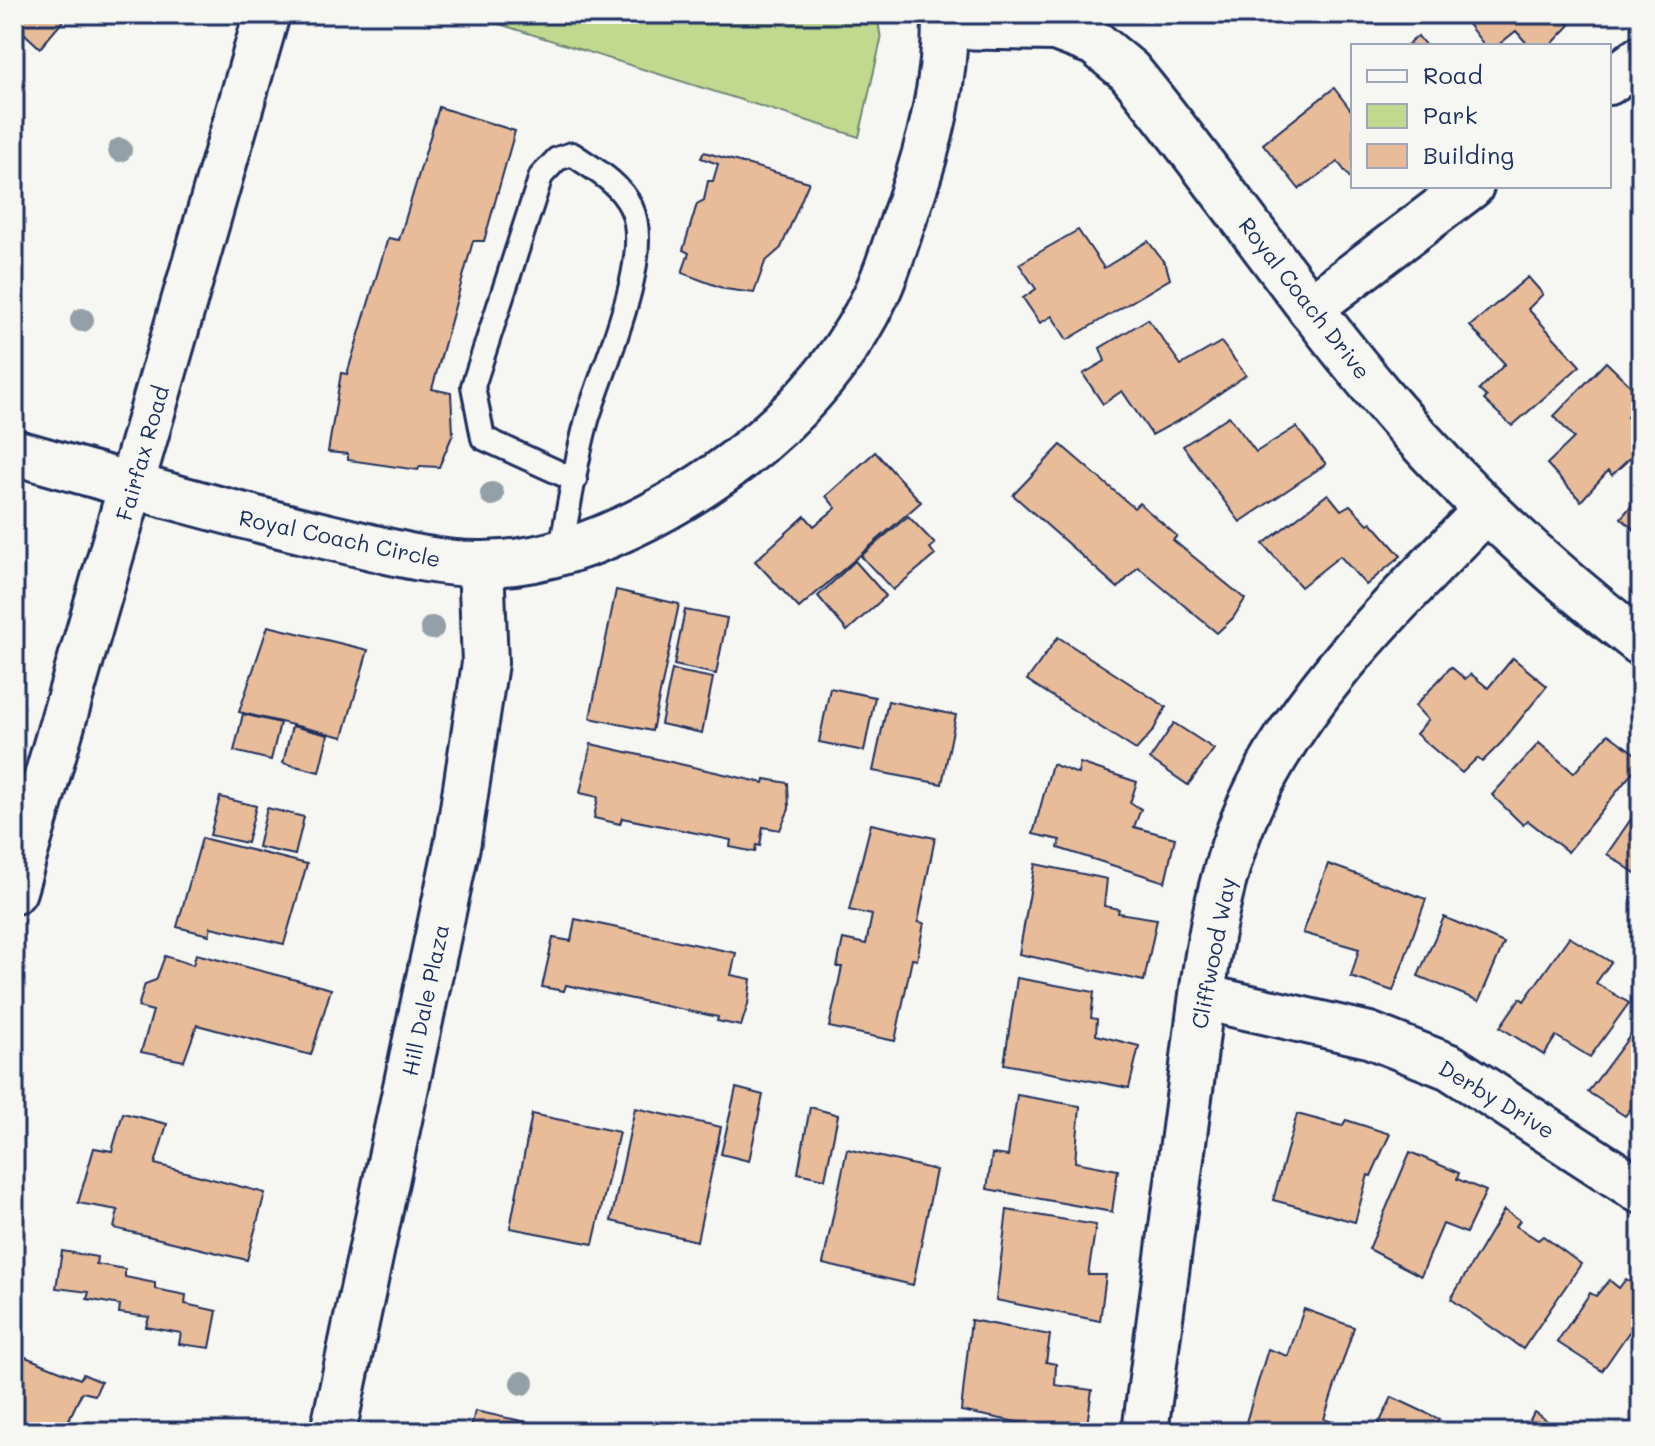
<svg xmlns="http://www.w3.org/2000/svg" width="1655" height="1446" viewBox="0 0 1655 1446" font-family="Mali,sans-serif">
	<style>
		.green { fill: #c0d98f; stroke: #6e8476; stroke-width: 2 }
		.building { fill: #e9bc99; stroke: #1b2f5e; stroke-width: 2 }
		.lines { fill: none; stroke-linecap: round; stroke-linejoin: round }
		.lane-casing { stroke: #1b2f5e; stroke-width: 28 }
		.street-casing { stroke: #1b2f5e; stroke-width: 50 }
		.secondary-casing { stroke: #1b2f5e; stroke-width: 50 }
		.lane { stroke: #f6f6f2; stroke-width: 22 }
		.street { stroke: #f6f6f2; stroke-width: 44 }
		.secondary { stroke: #f6f6f2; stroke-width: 44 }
		.tree { fill: #94a0a7 }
		.labels { text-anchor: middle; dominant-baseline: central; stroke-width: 6; stroke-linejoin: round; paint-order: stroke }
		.street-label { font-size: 22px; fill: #1b2f5e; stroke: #f6f6f2 }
	</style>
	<rect width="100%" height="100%" fill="#f6f6f2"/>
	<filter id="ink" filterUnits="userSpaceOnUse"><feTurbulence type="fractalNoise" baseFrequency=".0125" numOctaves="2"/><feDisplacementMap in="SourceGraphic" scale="16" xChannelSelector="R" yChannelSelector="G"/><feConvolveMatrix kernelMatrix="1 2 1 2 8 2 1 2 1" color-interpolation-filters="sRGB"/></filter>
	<g filter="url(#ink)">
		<polygon class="green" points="467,14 877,14 881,40 859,137"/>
		<g class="building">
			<polygon points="14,14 69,14 40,48 14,24"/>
			<polygon points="1460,14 1561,14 1570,25 1550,46 1529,46 1516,31 1497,46 1485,46"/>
			<polygon points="1418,36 1426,46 1406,46"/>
			<polygon points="1334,88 1353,113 1353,182 1338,162 1299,189 1263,144"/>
			<polygon points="439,107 515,131 484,241 473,241 432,389 451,393 453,434 439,467 420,466 418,470 348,460 348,454 328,452 341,373 347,374 388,238 399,240"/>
			<polygon points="704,152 809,182 781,248 765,262 754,293 725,289 682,273 689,253 683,250 697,204 704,200 708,181 713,181 718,164 701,158"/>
			<polygon points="1641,176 1641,196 1631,186"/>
			<polygon points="1078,230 1104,268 1148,241 1166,265 1170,279 1067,340 1052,316 1040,323 1023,298 1036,289 1019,264"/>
			<polygon points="1528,277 1543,294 1528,309 1580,366 1512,426 1484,400 1487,397 1479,390 1505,364 1470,326"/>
			<polygon points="1148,319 1181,365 1221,342 1246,375 1187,416 1152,435 1122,391 1103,404 1083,374 1105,361 1100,348"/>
			<polygon points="1606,362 1641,396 1641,402 1627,417 1641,432 1641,444 1630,458 1612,475 1608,471 1581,501 1547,464 1574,438 1554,416"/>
			<polygon points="1229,416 1256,452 1296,427 1326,464 1240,522 1183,446"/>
			<polygon points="1061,445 1134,508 1139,503 1177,536 1173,540 1245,599 1233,618 1217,633 1138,567 1118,588 1013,495"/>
			<polygon points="875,452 921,502 799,608 755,561 805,516 814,526 836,508 826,496"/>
			<polygon points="1328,494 1341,510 1350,505 1368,524 1371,522 1401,556 1366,585 1340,556 1301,587 1263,544"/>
			<polygon points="1641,494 1641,536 1621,518"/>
			<polygon points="908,516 935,544 930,548 935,555 893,590 861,556"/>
			<polygon points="855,561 886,596 847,631 818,596"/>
			<polygon points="616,590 679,604 652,731 590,718"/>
			<polygon points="685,610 727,618 716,674 674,665"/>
			<polygon points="268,626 368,650 343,737 239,712"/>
			<polygon points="1058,637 1166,707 1153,731 1136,750 1027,680"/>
			<polygon points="1513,658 1547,686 1502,742 1482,762 1477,758 1462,773 1416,734 1428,720 1415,706 1451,667 1465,679 1471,674 1488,688"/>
			<polygon points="672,670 713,678 702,733 661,724"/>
			<polygon points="830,688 875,697 864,751 819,742"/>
			<polygon points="888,701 956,715 942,784 873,771"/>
			<polygon points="243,714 280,723 271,760 234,751"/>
			<polygon points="1174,723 1214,749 1188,785 1150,759"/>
			<polygon points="292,726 328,735 319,772 283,763"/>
			<polygon points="1608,734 1641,758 1641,762 1568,852 1527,820 1523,825 1492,795 1539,743 1574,773"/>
			<polygon points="591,744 764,783 765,779 788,783 789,809 780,830 763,827 760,846 756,845 755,852 730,847 731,840 622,818 620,824 594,818 598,797 580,793"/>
			<polygon points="1080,763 1137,782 1130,803 1141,809 1134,827 1175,838 1165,882 1058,848 1060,840 1033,834 1052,764 1078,774"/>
			<polygon points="220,797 256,806 247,843 210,835"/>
			<polygon points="1640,806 1641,806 1641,877 1607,854"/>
			<polygon points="267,808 304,817 295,855 258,847"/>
			<polygon points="871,824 935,838 918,922 924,923 917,960 912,959 895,1041 829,1027 842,967 837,967 843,939 866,944 872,915 849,910"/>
			<polygon points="202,838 307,864 284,944 211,927 209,935 177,927"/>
			<polygon points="1035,864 1107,879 1104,906 1119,909 1118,913 1157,919 1144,981 1019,954"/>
			<polygon points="1328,864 1426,899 1393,991 1351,977 1359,949 1303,933"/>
			<polygon points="1444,917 1504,943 1479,1001 1418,976"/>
			<polygon points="575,919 736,953 731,975 751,979 748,1004 741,1026 717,1021 718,1017 566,985 564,991 542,987 553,938 571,941"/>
			<polygon points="1569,937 1611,962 1596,983 1629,1003 1590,1057 1556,1036 1544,1055 1500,1027 1520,998 1524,1001"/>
			<polygon points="196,954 331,989 311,1055 197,1025 184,1061 141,1052 153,1011 138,1007 145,984 156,980 165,956 193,965"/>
			<polygon points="1017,978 1094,992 1091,1018 1097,1019 1096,1035 1139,1046 1129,1088 1004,1064"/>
			<polygon points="1641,1021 1641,1095 1625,1116 1588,1092"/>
			<polygon points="736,1088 763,1095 749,1161 721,1154"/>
			<polygon points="1017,1095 1080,1106 1075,1162 1118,1170 1112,1212 987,1189 992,1154 1008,1156"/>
			<polygon points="810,1107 838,1115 825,1179 798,1173"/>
			<polygon points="635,1108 721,1127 697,1241 611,1221"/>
			<polygon points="123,1113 167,1124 155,1164 265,1193 247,1260 114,1228 118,1210 78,1203 94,1148 112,1151"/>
			<polygon points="532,1114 619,1132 593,1244 510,1228"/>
			<polygon points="1297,1114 1342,1126 1346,1120 1390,1134 1371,1176 1368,1175 1355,1222 1273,1200"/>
			<polygon points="847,1149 936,1170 913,1285 823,1264"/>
			<polygon points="1410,1152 1459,1173 1457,1179 1486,1191 1466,1233 1443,1224 1421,1276 1369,1249"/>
			<polygon points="1007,1210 1096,1225 1088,1275 1106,1275 1100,1321 996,1300"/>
			<polygon points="1504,1210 1520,1220 1516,1226 1538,1240 1543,1236 1581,1264 1523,1349 1451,1299"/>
			<polygon points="62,1251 97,1257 96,1264 125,1269 125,1277 155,1283 155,1289 186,1295 185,1304 217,1311 210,1348 179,1344 181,1333 146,1327 149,1317 119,1313 120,1305 87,1299 89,1292 56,1288"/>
			<polygon points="1626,1279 1641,1289 1637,1301 1641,1303 1641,1339 1629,1332 1602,1371 1557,1342 1590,1293 1596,1296 1609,1280 1619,1288"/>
			<polygon points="1304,1309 1354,1327 1324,1419 1346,1428 1345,1432 1243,1432 1268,1349 1288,1356"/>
			<polygon points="971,1320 1050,1335 1046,1362 1056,1364 1055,1385 1092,1390 1086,1432 1068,1432 961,1411"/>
			<polygon points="18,1354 80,1379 83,1374 101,1382 95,1395 82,1392 63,1432 14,1432 14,1363"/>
			<polygon points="1392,1397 1439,1419 1433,1432 1375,1432"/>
			<polygon points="475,1411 559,1429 559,1432 470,1432"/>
			<polygon points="1534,1412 1555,1426 1551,1432 1509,1432 1514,1425 1525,1430"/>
		</g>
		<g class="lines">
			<defs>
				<path id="lane" d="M560 553C569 509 575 463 587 420 602 369 655 256 631 207 619 182 594 169 572 154L557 159 541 176 473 386 483 438 575 480"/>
				<g id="street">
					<path d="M945 26 1055 28 1095 43 1129 71C1218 179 1295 295 1386 402 1462 492 1548 571 1641 643"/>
					<polyline points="1609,82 1641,58"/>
					<polyline points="1310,308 1471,186"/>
					<path d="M14 452C119 482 223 512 329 537 378 548 428 564 479 564 538 565 598 543 650 516 742 468 829 393 875 297 889 269 897 237 908 207 930 144 946 81 945 14"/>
					<polyline points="1202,997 1369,1035 1450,1067 1641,1191"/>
					<polyline points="333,1432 458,841 485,663 481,564"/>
					<path d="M1145 1432C1160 1318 1175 1204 1190 1090 1202 997 1210 894 1249 807 1302 690 1398 602 1485 511"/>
				</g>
				<polyline id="secondary" points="14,891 267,14"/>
			</defs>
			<use href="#lane" class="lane-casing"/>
			<use href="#street" class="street-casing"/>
			<use href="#secondary" class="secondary-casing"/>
			<use href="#lane" class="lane"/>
			<use href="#street" class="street"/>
			<use href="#secondary" class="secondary"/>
		</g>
		<g class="tree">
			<circle cx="120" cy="150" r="12"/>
			<circle cx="82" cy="320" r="12"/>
			<circle cx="492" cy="494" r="12"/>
			<circle cx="432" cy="628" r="12"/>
			<circle cx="522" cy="1383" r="12"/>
		</g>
	</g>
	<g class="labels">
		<g class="street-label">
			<text transform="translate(1305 298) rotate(52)">Royal Coach Drive</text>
			<text transform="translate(142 453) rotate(-74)">Fairfax Road</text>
			<text transform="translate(340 538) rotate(12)">Royal Coach Circle</text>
			<text transform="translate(1213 953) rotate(-79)">Cliffwood Way</text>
			<text transform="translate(425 1000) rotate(-78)">Hill Dale Plaza</text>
			<text transform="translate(1497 1099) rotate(31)">Derby Drive</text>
		</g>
	</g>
	<rect width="1655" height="1446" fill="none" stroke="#f6f6f2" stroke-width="48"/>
	<rect x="24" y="24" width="1607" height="1398" fill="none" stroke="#1b2f5e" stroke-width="3" filter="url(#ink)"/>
	<rect x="1351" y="44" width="260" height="144" fill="#f6f6f2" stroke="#9ea6b7" stroke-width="2"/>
	<rect x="1367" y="70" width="40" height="12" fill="#f6f6f2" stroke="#9ea6b7" stroke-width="2"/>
	<text x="1423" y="84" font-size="24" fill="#1b2f5e">Road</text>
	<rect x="1367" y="104" width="40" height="24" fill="#c0d98f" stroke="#9ea6b7" stroke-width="2"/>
	<text x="1423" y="124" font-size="24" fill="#1b2f5e">Park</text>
	<rect x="1367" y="144" width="40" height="24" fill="#e9bc99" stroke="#9ea6b7" stroke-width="2"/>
	<text x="1423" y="164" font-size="24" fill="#1b2f5e">Building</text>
</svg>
